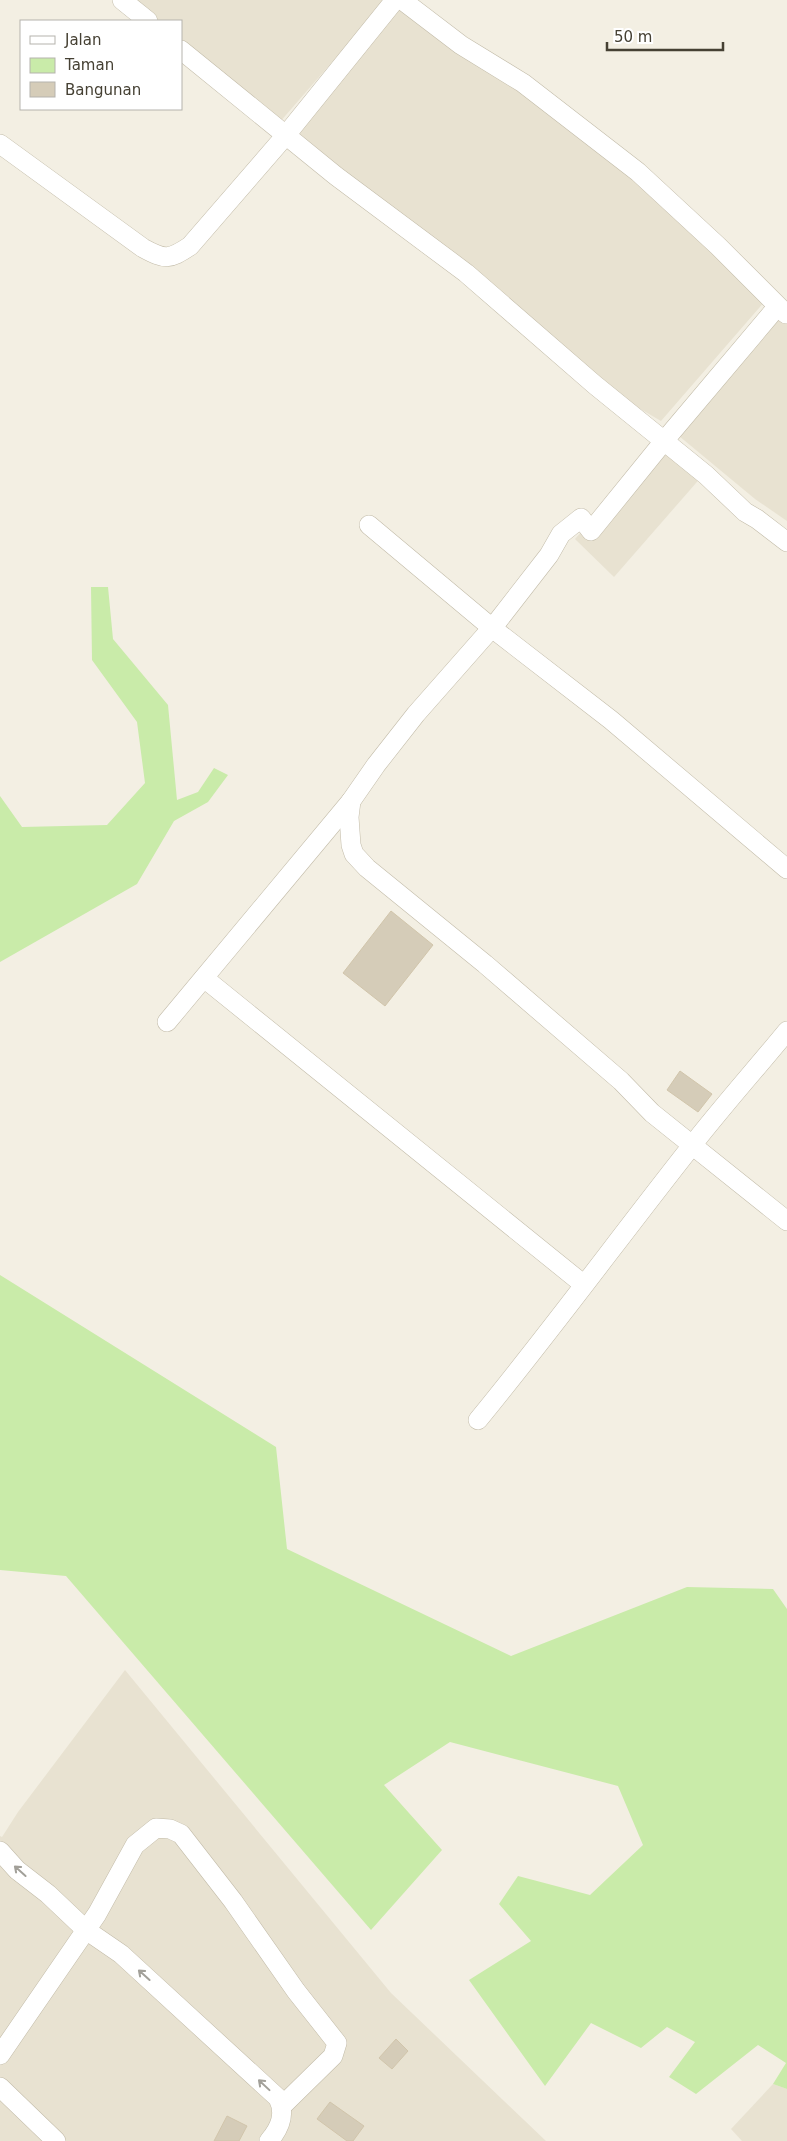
<svg xmlns="http://www.w3.org/2000/svg" width="787" height="2141" viewBox="0 0 787 2141" font-family="'DejaVu Sans',sans-serif">
	<style>
		.residential { fill: #e8e2d1 }
		.green { fill: #c9eba9 }
		.building { fill: #d5ccb8; stroke: #d1c5ab }
		.lines { fill: none; stroke-linecap: round; stroke-linejoin: round }
		.minor-casing { stroke: #c2bba8; stroke-width: 20 }
		.minor { stroke: #fff; stroke-width: 19 }
		.oneway { stroke: #a2a099 }
	</style>
	<rect width="100%" height="100%" fill="#f3efe3"/>
	<g class="residential">
		<polygon points="134,0 386,0 279,123 181,43 181,21 157,21"/>
		<polygon points="395,2 602,151 766,300 661,421 625,400 394,211 289,129"/>
		<polygon points="778,308 787,315 787,521 755,499 673,431"/>
		<polygon points="663,442 703,475 614,577 575,539"/>
		<polygon points="125,1670 391,1993 546,2141 0,2141 0,1836 2,1837 18,1812"/>
		<polygon points="773,2084 787,2089 787,2141 742,2141 731,2129"/>
	</g>
	<g class="green">
		<polygon points="91,587 108,587 113,639 168,705 177,800 198,792 214,768 228,775 208,802 174,821 137,884 0,962 0,796 22,827 107,825 145,783 137,722 92,660"/>
		<polygon points="0,1275 276,1447 287,1549 511,1656 687,1587 773,1589 787,1609 787,2089 773,2084 786,2063 758,2045 696,2094 669,2077 695,2042 667,2027 641,2048 591,2023 545,2086 469,1980 531,1941 499,1904 518,1876 590,1895 643,1845 618,1786 450,1742 384,1785 442,1850 371,1930 66,1576 0,1570"/>
	</g>
	<g class="building">
		<polygon points="391,911 433,945 385,1006 343,973"/>
		<polygon points="680,1071 712,1094 698,1112 667,1090"/>
		<polygon points="396,2039 408,2051 392,2069 379,2058"/>
		<polygon points="330,2102 364,2126 353,2141 347,2141 317,2119"/>
		<polygon points="227,2116 247,2126 239,2141 214,2141"/>
	</g>
	<g class="lines">
		<defs>
			<g id="minor">
				<polyline points="122,0 148,21"/>
				<polyline points="402,0 461,45 523,83 638,172 718,246 786,314"/>
				<polyline points="181,50 336,176 466,273 595,385 706,475 745,512 757,519 787,542"/>
				<path d="M0 144 143 248C165 260 169 260 190 246L286 135 395 0"/>
				<polyline points="777,307 664,441 591,531 581,518 561,534 549,555 497,622 416,714 376,765 351,801 349,817 351,845 354,854 367,868 485,964 621,1081 652,1113 787,1221"/>
				<polyline points="369,525 492,628 611,720 787,869"/>
				<polyline points="204,978 583,1284"/>
				<polyline points="167,1022 351,801"/>
				<path d="M478 1420C551 1331 619 1238 690 1148 721 1108 755 1070 787 1031"/>
				<path d="M0 1851 17 1870 48 1894 86 1930 121 1954 278 2098C286 2114 280 2128 269 2141"/>
				<polyline points="0,2055 97,1914 135,1845 156,1828 170,1829 181,1834 233,1901 296,1991 337,2043 333,2056 282,2106"/>
				<polyline points="0,2087 56,2141"/>
			</g>
		</defs>
		<use href="#minor" class="minor-casing"/>
		<use href="#minor" class="minor"/>
	</g>
	<defs><path id="oneway-shaft" d="M-6 0H5M1.5-3L5.5 0L1.5 3" fill="none" stroke-width="1.6" stroke-linecap="round" stroke-linejoin="round" transform="scale(1.25)"/></defs>
	<g class="oneway">
		<use href="#oneway-shaft" transform="translate(20 1871) rotate(-138)"/>
		<use href="#oneway-shaft" transform="translate(144 1975) rotate(-138)"/>
		<use href="#oneway-shaft" transform="translate(264 2085) rotate(-137)"/>
	</g>
	<rect x="20" y="20" width="162" height="90" fill="#ffffff" stroke="#b5b3ad"/>
	<rect x="30" y="36" width="25" height="8" fill="#ffffff" stroke="#b5b3ad"/>
	<text x="65" y="45" font-size="15" fill="#454033">Jalan</text>
	<rect x="30" y="58" width="25" height="15" fill="#c9eba9" stroke="#b5b3ad"/>
	<text x="65" y="70" font-size="15" fill="#454033">Taman</text>
	<rect x="30" y="82" width="25" height="15" fill="#d5ccb8" stroke="#b5b3ad"/>
	<text x="65" y="95" font-size="15" fill="#454033">Bangunan</text>
	<path d="M607 42v8h116v-8" fill="none" stroke="#454033" stroke-width="2.5"/>
	<text x="614" y="42" font-size="15" fill="#454033" stroke="#ffffff" stroke-width="4" paint-order="stroke">50 m</text>
</svg>
